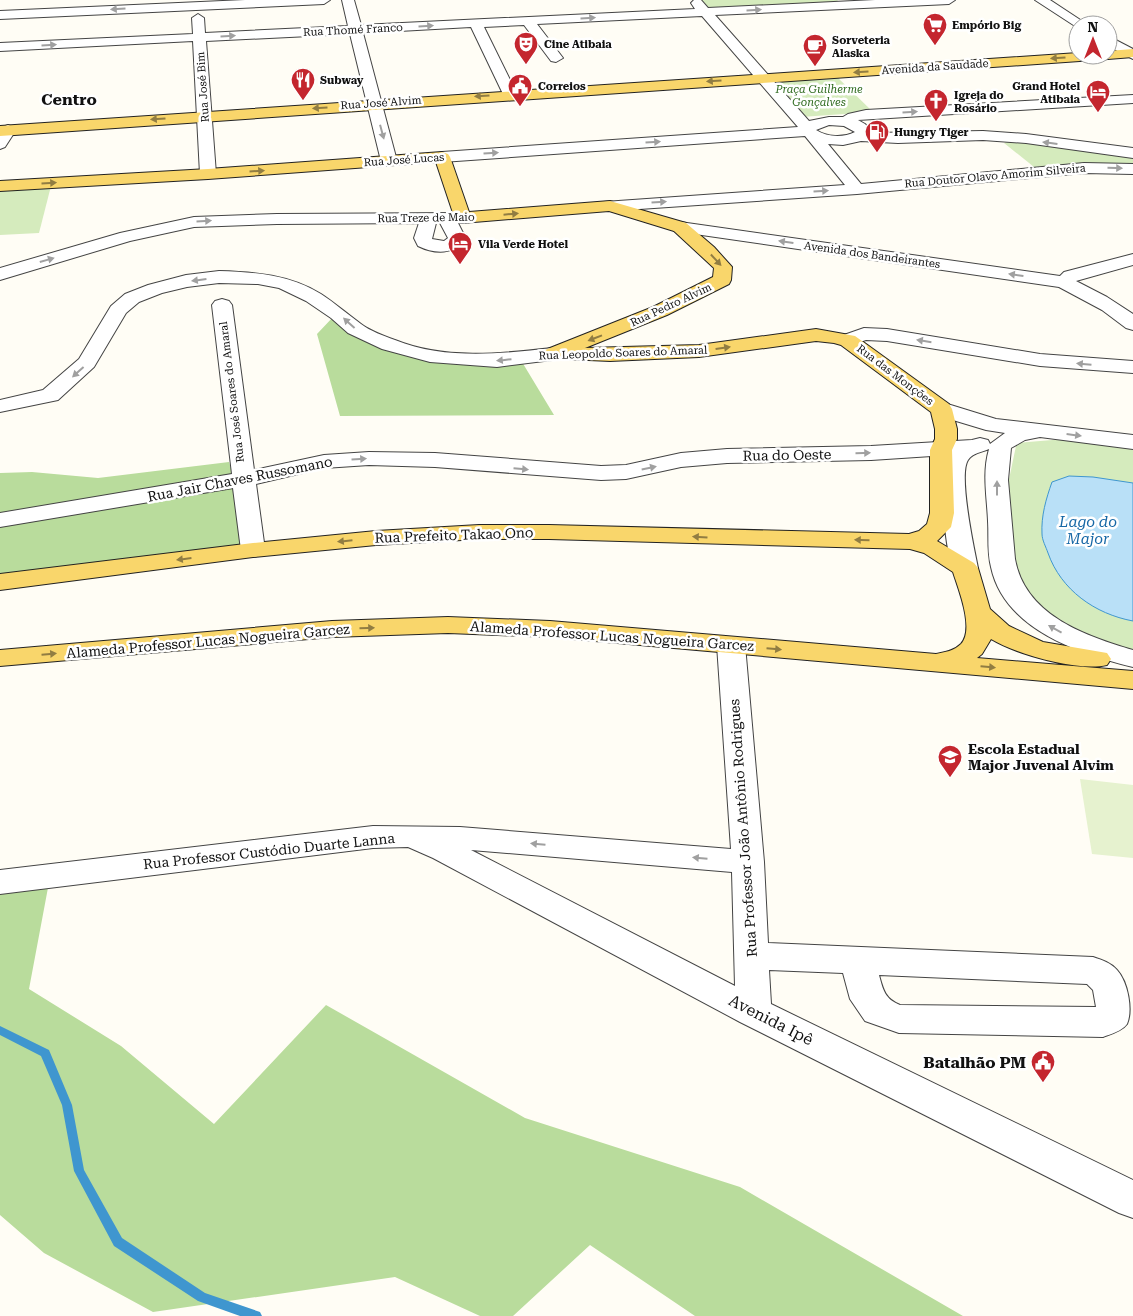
<svg xmlns="http://www.w3.org/2000/svg" width="1133" height="1316" viewBox="0 0 1133 1316" font-family="'Roboto Serif',serif">
	<style>
		.green { fill: #d5ebbd }
		.forest { fill: #b9dc9c }
		.pitch { fill: #e6f2cf }
		.water { fill: #b9e0f7; stroke: #3f96cf }
		.lines { fill: none; stroke-linecap: round; stroke-linejoin: round }
		.stream { fill: #3f96cf; fill-rule: evenodd }
		.minor-casing { stroke: #444; stroke-width: 2 }
		.major-casing { stroke: #222; stroke-width: 2 }
		.minor { fill: #fff; fill-rule: evenodd }
		.major { fill: #f9d66b; fill-rule: evenodd }
		.oneway { fill: #a0a0a0 }
		.oneway2 { fill: #917d42 }
		.labels { text-anchor: middle; dominant-baseline: central; stroke-width: 5; stroke-linejoin: round; paint-order: stroke }
		.far-poi-label { font-size: 11px; font-weight: bold; fill: #111; stroke: #fff; text-anchor: start }
		.far-street-label { font-size: 11px; fill: #111; stroke: #fff }
		.far-park-label { font-size: 11px; font-style: italic; fill: #2f6b1f; stroke: #fff }
		.street-label { font-size: 14px; fill: #111; stroke: #fff }
		.poi-label { font-size: 14px; font-weight: bold; fill: #111; stroke: #fff; text-anchor: start }
		.water-label { font-size: 15px; font-style: italic; fill: #1768a6; stroke: #fff }
		.far-district-label { font-size: 16px; font-weight: bold; fill: #111; stroke: #fff }
		.near-street-label { font-size: 16px; fill: #111; stroke: #fff }
		.near-poi-label { font-size: 16px; font-weight: bold; fill: #111; stroke: #fff; text-anchor: end }
	</style>
	<rect width="100%" height="100%" fill="#fffdf5"/>
	<g class="green">
		<polygon points="699,0 837,0 841,3 709,11"/>
		<polygon points="835,75 873,112 801,117 768,79"/>
		<polygon points="1011,141 1133,156 1133,165 1034,167 1004,143"/>
		<polygon points="51,186 39,233 0,235 0,190"/>
		<polygon points="1089,437 1133,443 1133,655 1050,621 1008,576 1004,503 1016,446 1004,444"/>
	</g>
	<g class="forest">
		<polygon points="334,316 383,348 522,362 554,415 340,416 317,334"/>
		<polygon points="229,462 236,484 247,549 0,578 0,473 32,472 98,478"/>
		<polygon points="50,877 29,989 121,1046 214,1124 326,1005 525,1118 740,1187 963,1316 695,1316 590,1245 513,1316 480,1316 395,1277 153,1312 44,1253 0,1215 0,883"/>
	</g>
	<polygon class="pitch" points="1080,779 1133,785 1133,858 1092,854"/>
	<path class="water" d="M1069 476 1093 477 1133 483V621C1095 614 1061 590 1048 553 1046 547 1042 540 1042 534 1041 516 1046 499 1052 482Z"/>
	<g class="lines">
		<polygon class="stream" points="0,1026 49,1050 72,1105 84,1170 122,1238 205,1293 260,1312 262,1316 240,1316 198,1301 114,1246 74,1171 62,1105 41,1056 0,1035"/>
		<defs>
			<g id="minor">
				<polygon points="245,0 330,0 324,4 0,19 0,11"/>
				<path d="M342 0H354L361 25 695 9 691 3 694 0H701L708 8 875 0H955L949 4 715 15 809 121 829 117H843L848 114 866 110 1133 95V103L858 120 865 124 873 133 983 131 1026 134 1133 148V158L1026 143 983 140 898 143 861 141 843 145 828 144 861 184 1084 163 1133 164V174L1084 173 857 194 610 211 604 210 602 206 604 202 845 185 805 136 442 162 436 160 434 157 436 154 442 152 798 127 702 16 537 24 563 58 556 62 551 61 524 25 484 27 517 94 515 97H505L503 94 471 27 363 33 397 161 395 164H383L381 161 350 34 206 41 216 174 214 177H202L200 174 193 41 0 51V43L193 34 192 18 198 14 204 18 205 33 348 26ZM829 125 844 126 855 132C843 138 827 137 816 130Z"/>
				<polygon points="1035,0 1050,0 1088,25 1078,25 1078,28"/>
				<polygon points="1108,36 1133,49 1133,59 1108,46"/>
				<polygon points="8,125 13,127 16,130 5,147 0,149 0,131 3,127"/>
				<path d="M462 213 468 214 471 218 468 222 458 223 466 239C455 255 434 254 418 246L414 238 419 223 277 224 194 227 130 241 0 280V268L120 233 194 217 277 214ZM436 223H440L448 238 444 241 432 239Z"/>
				<polygon points="680,222 1060,276 1064,272 1133,254 1133,265 1076,281 1107,297 1133,314 1133,330 1126,328 1102,310 1059,287 674,231 671,227 674,223"/>
				<path d="M219 271C255 272 290 275 321 294 335 303 347 314 361 324 370 331 384 336 395 340 444 360 501 354 552 348L559 350 562 354 559 358 552 360 497 367 430 362 382 349 348 333 331 318 306 301 279 288 258 284 219 283 187 287 162 293 139 302 126 313 94 367 58 400 0 412V400L43 390 79 359 111 306 125 294 148 285 186 275Z"/>
				<path d="M222 299 229 301 232 305 254 470 324 455 369 452 435 453 601 466 626 465 681 453 727 449 871 446 972 440 980 438 988 440 990 444 1005 433 986 430 933 414 930 409 933 404 941 402 996 419 1133 435V449L1040 437 1025 440 1011 448 1008 480 1015 559C1025 615 1085 636 1133 650V667C1079 654 1004 629 991 567 987 552 989 536 988 521 987 497 982 473 989 449 983 452 972 453 968 460 958 475 974 548 978 568L974 573 965 576 956 573C944 557 939 474 947 455L871 460 727 463 681 467 626 479 601 480 435 467 369 465 324 468 256 484 265 550 262 555 253 557 244 555 241 550 233 488 0 527V513L232 474 212 305 215 301Z"/>
				<polygon points="864,328 887,329 1040,354 1133,361 1133,373 1040,366 887,341 866,340 848,346 841,344 838,340 841,336"/>
				<path d="M731 637 741 639 745 645 764 862 768 943 1093 957C1102 960 1111 963 1117 970 1128 982 1133 1010 1127 1024 1122 1031 1111 1034 1103 1037L899 1033 865 1021 850 999 843 973 769 970 771 1004 1133 1180V1218L1119 1213 740 1022 433 858 408 847 373 848 0 894V870L373 826 460 827 731 849 717 645 721 639ZM471 850 732 872 735 986ZM879 975 1087 984 1093 990 1096 1007 900 1005C885 999 883 990 879 975Z"/>
			</g>
			<g id="major">
				<polygon points="1133,49 1133,57 1108,59 0,136 0,126 1078,53 1078,55 1108,55 1108,51"/>
				<path d="M442 152 448 154 450 157 469 212 610 201 686 223 714 247 732 267 731 280 729 284 667 315 585 348 699 345 816 329 855 336 949 404 952 409 957 429V439L952 450 954 513 951 527 937 541 974 563 978 568 990 609 1009 626 1043 642 1107 653 1111 659 1107 665C1078 672 1016 654 991 639L982 654 977 658 1133 671V689L550 637 448 633 332 637 0 666V650L332 621 448 617 550 621 936 654C945 652 954 651 961 644 975 629 958 588 953 572L924 553 910 549 549 539H479L376 545 253 557 0 590V574L253 543 376 531 479 525H549L909 534 919 531 927 524 930 513V450L935 439V429L931 412 841 345 834 343 816 341 699 357 610 361 545 358 542 354 545 350 653 307 713 277 714 268 674 231 609 211 462 223 456 222 436 162 208 179 0 191V181L208 169Z"/>
			</g>
		</defs>
		<use href="#minor" class="minor-casing"/>
		<use href="#major" class="major-casing"/>
		<use href="#minor" class="minor"/>
		<use href="#major" class="major"/>
	</g>
	<defs><path id="oneway-solid" d="M-6-.8H1V-3.2L6.5 0L1 3.2V.8H-6Z" transform="scale(1.25)"/></defs>
	<g class="oneway">
		<use href="#oneway-solid" transform="translate(118 9) rotate(177)"/>
		<use href="#oneway-solid" transform="translate(754 10) rotate(-3)"/>
		<use href="#oneway-solid" transform="translate(588 18) rotate(-3)"/>
		<use href="#oneway-solid" transform="translate(426 26) rotate(-3)"/>
		<use href="#oneway-solid" transform="translate(228 36) rotate(-3)"/>
		<use href="#oneway-solid" transform="translate(49 45) rotate(-3)"/>
		<use href="#oneway-solid" transform="translate(910 112) rotate(-3)"/>
		<use href="#oneway-solid" transform="translate(382 132) rotate(75)"/>
		<use href="#oneway-solid" transform="translate(653 142) rotate(-4)"/>
		<use href="#oneway-solid" transform="translate(1050 143) rotate(-173)"/>
		<use href="#oneway-solid" transform="translate(491 153) rotate(-4)"/>
		<use href="#oneway-solid" transform="translate(1115 168) rotate(1)"/>
		<use href="#oneway-solid" transform="translate(821 191) rotate(-4)"/>
		<use href="#oneway-solid" transform="translate(659 202) rotate(-4)"/>
		<use href="#oneway-solid" transform="translate(204 221) rotate(-3)"/>
		<use href="#oneway-solid" transform="translate(786 242) rotate(-172)"/>
		<use href="#oneway-solid" transform="translate(47 260) rotate(-16)"/>
		<use href="#oneway-solid" transform="translate(1016 275) rotate(-172)"/>
		<use href="#oneway-solid" transform="translate(199 280) rotate(173)"/>
		<use href="#oneway-solid" transform="translate(349 323) rotate(-138)"/>
		<use href="#oneway-solid" transform="translate(924 341) rotate(-171)"/>
		<use href="#oneway-solid" transform="translate(504 360) rotate(174)"/>
		<use href="#oneway-solid" transform="translate(1084 364) rotate(-175)"/>
		<use href="#oneway-solid" transform="translate(78 372) rotate(138)"/>
		<use href="#oneway-solid" transform="translate(1074 435) rotate(7)"/>
		<use href="#oneway-solid" transform="translate(863 453) rotate(-1)"/>
		<use href="#oneway-solid" transform="translate(359 459) rotate(-4)"/>
		<use href="#oneway-solid" transform="translate(649 468) rotate(-12)"/>
		<use href="#oneway-solid" transform="translate(521 469) rotate(5)"/>
		<use href="#oneway-solid" transform="translate(997 488) rotate(-90)"/>
		<use href="#oneway-solid" transform="translate(1055 629) rotate(-151)"/>
		<use href="#oneway-solid" transform="translate(538 844) rotate(-175)"/>
		<use href="#oneway-solid" transform="translate(700 858) rotate(-175)"/>
	</g>
	<g class="oneway2">
		<use href="#oneway-solid" transform="translate(1058 58) rotate(176)"/>
		<use href="#oneway-solid" transform="translate(861 72) rotate(176)"/>
		<use href="#oneway-solid" transform="translate(714 81) rotate(176)"/>
		<use href="#oneway-solid" transform="translate(482 96) rotate(176)"/>
		<use href="#oneway-solid" transform="translate(320 108) rotate(176)"/>
		<use href="#oneway-solid" transform="translate(158 119) rotate(176)"/>
		<use href="#oneway-solid" transform="translate(257 171) rotate(-4)"/>
		<use href="#oneway-solid" transform="translate(49 183) rotate(-3)"/>
		<use href="#oneway-solid" transform="translate(511 214) rotate(-5)"/>
		<use href="#oneway-solid" transform="translate(716 260) rotate(47)"/>
		<use href="#oneway-solid" transform="translate(595 338) rotate(159)"/>
		<use href="#oneway-solid" transform="translate(723 348) rotate(-8)"/>
		<use href="#oneway-solid" transform="translate(700 537) rotate(-177)"/>
		<use href="#oneway-solid" transform="translate(862 540) rotate(-179)"/>
		<use href="#oneway-solid" transform="translate(345 541) rotate(174)"/>
		<use href="#oneway-solid" transform="translate(184 559) rotate(173)"/>
		<use href="#oneway-solid" transform="translate(367 628) rotate(-2)"/>
		<use href="#oneway-solid" transform="translate(774 649) rotate(5)"/>
		<use href="#oneway-solid" transform="translate(49 654) rotate(-5)"/>
		<use href="#oneway-solid" transform="translate(988 667) rotate(5)"/>
	</g>
	<defs>
		<symbol id="supermarket-pin" viewBox="-11 -11 22 30"><path d="M0 17L-7.5 6A9.5 9.5 0 1 1 7.5 6Z" fill="#c4262e" stroke="#fff"/><path d="M-6-5.5h2.5l.6 2H6L4.5 2H-2.5L-4.4-4H-6ZM-1.5 3.2a1.3 1.3 0 1 0 .1 0ZM3 3.2a1.3 1.3 0 1 0 .1 0Z" fill="#fff"/></symbol>
		<symbol id="theatre-pin" viewBox="-11 -11 22 30"><path d="M0 17L-7.5 6A9.5 9.5 0 1 1 7.5 6Z" fill="#c4262e" stroke="#fff"/><path d="M-5-5.5Q0-4 5-5.5V0Q5 5 0 6Q-5 5-5 0ZM-3.3-2.5H-1v1.5H-3.3ZM1-2.5H3.3v1.5H1ZM-2.8 1Q0 5.5 2.8 1Z" fill="#fff"/></symbol>
		<symbol id="cafe-pin" viewBox="-11 -11 22 30"><path d="M0 17L-7.5 6A9.5 9.5 0 1 1 7.5 6Z" fill="#c4262e" stroke="#fff"/><path d="M-5.5-4.5H6V0H3Q3 3.5 0 3.5H-2.5Q-5.5 3.5-5.5 0ZM3-3.2v2h1.7v-2ZM-6 4.5H4V6H-6Z" fill="#fff"/></symbol>
		<symbol id="restaurant-pin" viewBox="-11 -11 22 30"><path d="M0 17L-7.5 6A9.5 9.5 0 1 1 7.5 6Z" fill="#c4262e" stroke="#fff"/><path d="M-5-6h1v4h1v-4h1v4h1v-4h1v5L-1.5 .5V6h-2V.5L-5-1ZM5-6V6H3V1.5H1.5Q1.5-4 5-6Z" fill="#fff"/></symbol>
		<symbol id="civic-pin" viewBox="-11 -11 22 30"><path d="M0 17L-7.5 6A9.5 9.5 0 1 1 7.5 6Z" fill="#c4262e" stroke="#fff"/><path d="M-.6-6.5H3V-4.5H.6V-3L4-1V1h2V6H-6V1h2V-1L-.6-3ZM-1.2 2.5V6h2.4V2.5Z" fill="#fff"/></symbol>
		<symbol id="hotel-pin" viewBox="-11 -11 22 30"><path d="M0 17L-7.5 6A9.5 9.5 0 1 1 7.5 6Z" fill="#c4262e" stroke="#fff"/><path d="M-6-4.5h1.5V1H6V5H4.5V3h-9V5H-6ZM-4 0a1.8 1.8 0 1 1 3.6 0ZM.5 0V-2.5h3Q6-2.5 6 0Z" fill="#fff"/></symbol>
		<symbol id="church-pin" viewBox="-11 -11 22 30"><path d="M0 17L-7.5 6A9.5 9.5 0 1 1 7.5 6Z" fill="#c4262e" stroke="#fff"/><path d="M-1.2-6h2.4v3.5h3.3v2.4h-3.3V6h-2.4V-.1h-3.3v-2.4h3.3Z" fill="#fff"/></symbol>
		<symbol id="fuel-pin" viewBox="-11 -11 22 30"><path d="M0 17L-7.5 6A9.5 9.5 0 1 1 7.5 6Z" fill="#c4262e" stroke="#fff"/><path d="M-5.5-6h7V0h2V4h1.3V-2.5L3-4.5l.8-.8L6-3V5H2.5V1h-1V6h-7ZM-4.2-4.7v3.2H.2V-4.7Z" fill="#fff"/></symbol>
		<symbol id="school-pin" viewBox="-11 -11 22 30"><path d="M0 17L-7.5 6A9.5 9.5 0 1 1 7.5 6Z" fill="#c4262e" stroke="#fff"/><path d="M0-5L7-2L0 1L-7-2ZM-4 1L0 2.5L4 1V4Q0 6-4 4Z" fill="#fff"/></symbol>
	</defs>
	<g fill-rule="evenodd">
		<use href="#supermarket-pin" x="921" y="11" width="28" height="38"/>
		<use href="#theatre-pin" x="512" y="30" width="28" height="38"/>
		<use href="#cafe-pin" x="801" y="32" width="28" height="38"/>
		<use href="#restaurant-pin" x="289" y="66" width="28" height="38"/>
		<use href="#civic-pin" x="506" y="72" width="28" height="38"/>
		<use href="#hotel-pin" x="1084" y="78" width="28" height="38"/>
		<use href="#church-pin" x="922" y="87" width="28" height="38"/>
		<use href="#fuel-pin" x="863" y="118" width="28" height="38"/>
		<use href="#hotel-pin" x="446" y="230" width="28" height="38"/>
		<use href="#school-pin" x="936" y="743" width="28" height="38"/>
		<use href="#civic-pin" x="1029" y="1048" width="28" height="38"/>
	</g>
	<g class="labels">
		<g class="far-poi-label">
			<text x="952" y="25">Empório Big</text>
			<text x="832" y="40">Sorveteria<tspan x="832" dy="13">Alaska</tspan></text>
			<text x="544" y="44">Cine Atibaia</text>
			<text x="320" y="80">Subway</text>
			<text x="538" y="86">Correios</text>
			<text x="1080" y="86" text-anchor="end">Grand Hotel<tspan x="1080" dy="13">Atibaia</tspan></text>
			<text x="954" y="95">Igreja do<tspan x="954" dy="13">Rosário</tspan></text>
			<text x="894" y="132">Hungry Tiger</text>
			<text x="478" y="244">Vila Verde Hotel</text>
		</g>
		<g class="far-street-label">
			<text transform="translate(353 30) rotate(-3)">Rua Thomé Franco</text>
			<text transform="translate(935 67) rotate(-4)">Avenida da Saudade</text>
			<text transform="translate(203 87) rotate(-94)">Rua José Bim</text>
			<text transform="translate(381 103) rotate(-4)">Rua José Alvim</text>
			<text transform="translate(404 160) rotate(-4)">Rua José Lucas</text>
			<text transform="translate(995 176) rotate(-5)">Rua Doutor Olavo Amorim Silveira</text>
			<text transform="translate(426 218) rotate(-1)">Rua Treze de Maio</text>
			<text transform="translate(872 255) rotate(8)">Avenida dos Bandeirantes</text>
			<text transform="translate(671 305) rotate(-25)">Rua Pedro Alvim</text>
			<text transform="translate(623 353) rotate(-2)">Rua Leopoldo Soares do Amaral</text>
			<text transform="translate(895 375) rotate(37)">Rua das Monções</text>
			<text transform="translate(232 392) rotate(-97)">Rua José Soares do Amaral</text>
		</g>
		<g class="far-park-label">
			<text x="819" y="89">Praça Guilherme<tspan x="819" dy="13">Gonçalves</tspan></text>
		</g>
		<g class="street-label">
			<text transform="translate(787 455) rotate(-1)">Rua do Oeste</text>
			<text transform="translate(240 479) rotate(-11)">Rua Jair Chaves Russomano</text>
			<text transform="translate(454 535) rotate(-2)">Rua Prefeito Takao Ono</text>
			<text transform="translate(612 636) rotate(4)">Alameda Professor Lucas Nogueira Garcez</text>
			<text transform="translate(208 641) rotate(-5)">Alameda Professor Lucas Nogueira Garcez</text>
			<text transform="translate(743 828) rotate(-94)">Rua Professor João Antônio Rodrigues</text>
			<text transform="translate(269 851) rotate(-6)">Rua Professor Custódio Duarte Lanna</text>
		</g>
		<g class="poi-label">
			<text x="968" y="749">Escola Estadual<tspan x="968" dy="16">Major Juvenal Alvim</tspan></text>
		</g>
		<g class="water-label">
			<text x="1088" y="522">Lago do<tspan x="1088" dy="17">Major</tspan></text>
		</g>
		<g class="far-district-label">
			<text x="69" y="99">Centro</text>
		</g>
		<g class="near-street-label">
			<text transform="translate(771 1020) rotate(27)">Avenida Ipê</text>
		</g>
		<g class="near-poi-label">
			<text x="1026" y="1062">Batalhão PM</text>
		</g>
	</g>
	<g transform="translate(1093 40)"><circle r="24" fill="#ffffff" stroke="#a0a0a0"/>
	<path d="M0-4L9 19L0 12L-9 19Z" fill="#c4262e"/>
	<text y="-8" font-size="14" font-weight="bold" text-anchor="middle" fill="#111111">N</text>
	</g>
</svg>
